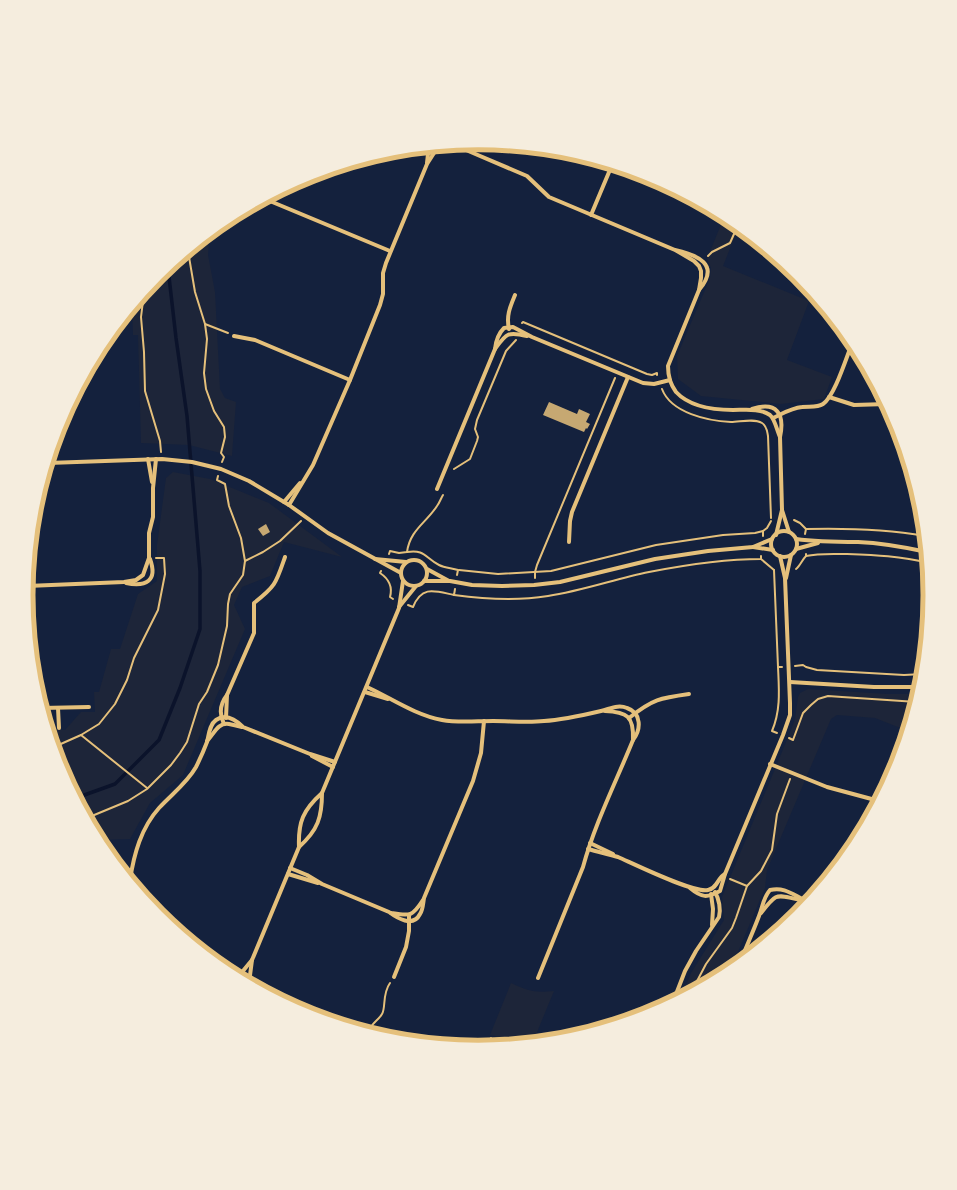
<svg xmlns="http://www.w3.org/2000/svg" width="957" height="1190" viewBox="0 0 957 1190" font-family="'Golos Text',sans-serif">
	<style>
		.green { fill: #1d2539 }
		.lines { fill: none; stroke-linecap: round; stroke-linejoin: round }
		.stream { stroke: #0b132b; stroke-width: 3.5 }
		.building { fill: #c6a872 }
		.path { stroke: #e5c07b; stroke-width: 2 }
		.minor { stroke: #e5c07b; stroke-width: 4 }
		.rim { fill: none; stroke: #e5c07b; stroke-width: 5 }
	</style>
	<rect width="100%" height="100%" fill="#14213d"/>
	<g class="green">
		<polygon points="724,217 731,220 739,226 723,266 809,301 787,360 832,377 824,399 781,404 701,396 678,379 677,356 710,278 711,268 707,259"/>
		<polygon points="210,233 208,255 215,292 220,389 225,398 236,402 232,456 189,445 141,443 138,335 133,335 132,308 159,275"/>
		<polygon points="173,472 210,479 269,503 342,557 284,542 270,576 242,587 234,605 245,629 183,775 150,803 130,839 99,840 60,768 47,723 54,730 65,730 81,712 95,712 94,692 99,692 111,649 120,649 138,594 157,581 157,545 166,478"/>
		<polygon points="808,689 888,694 919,694 908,731 875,718 837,715 831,719 767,870 765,888 730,971 681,997 691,973 724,920 722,897 791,730 795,719 798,697 800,693"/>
		<path d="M511 983C529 991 534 993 554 991L533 1042 523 1043 490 1035Z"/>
	</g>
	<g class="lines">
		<polyline class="stream" points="76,798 115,784 159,740 180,688 200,629 200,571 187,416 176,338 168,268"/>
	</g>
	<g class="building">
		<polygon points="549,402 577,414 579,409 590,414 586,422 590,424 587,429 586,428 584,432 543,415"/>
		<polygon points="266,524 270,532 263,536 258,529"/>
	</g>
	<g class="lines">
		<g class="path">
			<polyline points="188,251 195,292 205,324 207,339 204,373 206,389 214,411 224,427 225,437 221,453 224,457 222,462"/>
			<polyline points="708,256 712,252 730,243 738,225"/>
			<polyline points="144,293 141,317 144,352 145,391 160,441 161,452"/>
			<polyline points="522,323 523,322 647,374 652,375 657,373 657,375"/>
			<polyline points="205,324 228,333"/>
			<path d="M662 389C671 413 708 421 731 422 740 422 754 418 762 423 767 426 767 431 768 436L771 518"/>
			<polyline points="454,469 470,459 477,441 478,437 475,429 477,420 506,351 516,340"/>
			<polyline points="794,520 800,523 806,529"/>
			<path d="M805 534 806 529C846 528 885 529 925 536"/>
			<polyline points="763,536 763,531 767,528 771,521"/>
			<path d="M407 552C425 549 425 558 439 565 445 568 452 568 458 570L457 575"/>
			<path d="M389 554 390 551 399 553 407 552C410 530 426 523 437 506 440 502 441 498 443 495"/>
			<path d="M806 554V556C819 553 834 554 847 554 875 555 901 556 928 563"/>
			<polyline points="761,559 774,570"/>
			<polyline points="245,561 263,552 280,541 301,521"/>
			<path d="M796 569C800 566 802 560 806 556"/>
			<polyline points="459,570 498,574 551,571 656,545 723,535 755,533 763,531"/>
			<polyline points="774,570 778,667 782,667"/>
			<path d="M381 571 380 573C389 579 393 586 390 597L393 599"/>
			<polyline points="535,578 535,572 537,565 615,378"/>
			<path d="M454 595C484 599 517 601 548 596 582 591 615 579 649 572 685 565 724 559 761 559V556"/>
			<path d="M408 605 413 607C422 585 435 591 454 595L455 589"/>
			<polyline points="795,666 803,665 806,667 817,670 904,675 923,674"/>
			<path d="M777 733 772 731C781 710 779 689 778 667"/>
			<polyline points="81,735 147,788"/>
			<polyline points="789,738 793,740 803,713 811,705 818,699 828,696 842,697 917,702"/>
			<polyline points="54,747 81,735 99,724 115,704 127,680 134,658 158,610 165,574 164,558 156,558"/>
			<polyline points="87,818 128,801 147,789 171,765 180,753 187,742 199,704 207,692 218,665 227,626 228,604 230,594 243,575 245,561 241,538 229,506 225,484 217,480 218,476"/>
			<polyline points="730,879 747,886"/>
			<polyline points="694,991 695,985 706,964 732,928 736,918 747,886 761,871 772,850 777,814 790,779"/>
			<path d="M369 1032C370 1024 378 1021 382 1014 386 1008 382 994 390 983"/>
			<polyline points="486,1047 491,1038"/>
		</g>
		<g class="minor">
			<path d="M457 145 466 150 527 176 549 197 675 250C697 255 721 264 699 290"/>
			<polyline points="427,163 428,154 431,147"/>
			<polyline points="265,199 390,251"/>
			<polyline points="591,215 612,165"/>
			<path d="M677 251 694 261 699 266 701 271V278L699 290 668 366C668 376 670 384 676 392 690 407 714 410 733 410 745 410 760 408 770 415 775 419 777 431 780 437"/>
			<polyline points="119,323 122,322 125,316"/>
			<path d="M509 329C506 316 510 307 515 295"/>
			<polyline points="234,336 255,340 350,380"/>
			<path d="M495 349C506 334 507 331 527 336"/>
			<polyline points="829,397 854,405 887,404"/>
			<path d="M752 409C777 401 785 414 780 437L782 510 789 532"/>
			<path d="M773 418C782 414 791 408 802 407 809 406 817 408 823 404 835 396 847 355 853 341"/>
			<polyline points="148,459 152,482"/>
			<polyline points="48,463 162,459 192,462 221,469 249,481 289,505 328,533 401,573"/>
			<path d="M437 489 495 349C496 340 498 334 504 328L513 327 532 337 643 383 654 384 670 380"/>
			<polyline points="284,502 300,483"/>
			<polyline points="289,505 313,465 350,380 380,305 383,294 383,273 386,263 427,164 434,153 441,147 452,147 466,150"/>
			<circle cx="784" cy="544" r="13"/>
			<polyline points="776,535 782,510"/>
			<path d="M796 539C817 542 837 542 858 542 881 543 904 547 927 552"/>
			<polyline points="569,542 570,521 572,512 628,377"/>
			<polyline points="753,547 773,550"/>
			<polyline points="796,549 818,543"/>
			<polyline points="375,559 406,562"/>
			<circle cx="414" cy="573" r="13"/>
			<polyline points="427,569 449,581"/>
			<polyline points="786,578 791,555"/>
			<polyline points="424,581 450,581 472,585 502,586 534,585 560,582 655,559 708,551 753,547 772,539"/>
			<path d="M126 583C146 587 158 581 150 559"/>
			<polyline points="27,586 124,582 136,580 143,575 149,558 149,533 153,517 153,488 156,459"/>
			<polyline points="399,607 416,586"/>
			<polyline points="790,682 874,687 921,687"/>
			<path d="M367 687C391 698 415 715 442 720 458 723 476 721 493 721 510 721 528 723 544 721 561 720 584 715 601 711 610 709 618 704 627 708 642 713 641 730 633 740 616 782 595 823 583 867L538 978"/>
			<polyline points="365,692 388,699"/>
			<polyline points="42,708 89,707"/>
			<polyline points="58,708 59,728"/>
			<path d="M605 711C627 712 634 716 633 740"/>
			<polyline points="226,718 227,695"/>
			<path d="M629 718C653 699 660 698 689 694"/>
			<path d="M224 724C219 714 220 704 227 695L254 633V603C276 586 276 583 285 557"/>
			<path d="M207 741C214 734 218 722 229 724 234 725 238 726 242 727"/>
			<polyline points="312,756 333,767"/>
			<polyline points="770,764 827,787 879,801"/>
			<polyline points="590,843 613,854"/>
			<path d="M299 847C318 830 322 817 322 793L399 608 403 581"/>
			<path d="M588 849C598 852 608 854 618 857 634 864 695 894 708 890 718 888 717 878 725 874"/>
			<path d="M290 868 307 875 322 884 389 912C397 918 413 928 420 914 423 910 423 903 424 898L473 781 481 753 484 721"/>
			<polyline points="288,874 318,883"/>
			<path d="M130 880C134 854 141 828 159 808 172 794 187 783 196 767 200 759 204 750 207 742 209 735 209 725 216 720 226 713 236 720 243 727L310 754 335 762"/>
			<path d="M690 888C702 898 707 898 720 891L725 874 783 735 790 715V703L785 578 780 556"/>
			<polyline points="711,894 713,909 712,925"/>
			<path d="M391 913C410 916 412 917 423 900"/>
			<path d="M761 913C779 890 776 896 802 900"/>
			<path d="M740 963C746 947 753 932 759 916 763 906 763 898 770 890 786 886 795 897 809 902"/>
			<polyline points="238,977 252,960"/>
			<polyline points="394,977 406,947 409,931 409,915"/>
			<path d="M249 983 252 960 299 847C298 822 303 810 322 793"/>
			<path d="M673 1002 685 971 696 951 719 917C721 909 719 899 715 892"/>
		</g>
	</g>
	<path d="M0 0H957V1190H0ZM33 595a445 445 0 1 1 890 0a445 445 0 1 1-890 0Z" fill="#f5edde" fill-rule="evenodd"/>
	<path class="rim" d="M33 595a445 445 0 1 1 890 0a445 445 0 1 1-890 0Z"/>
</svg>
